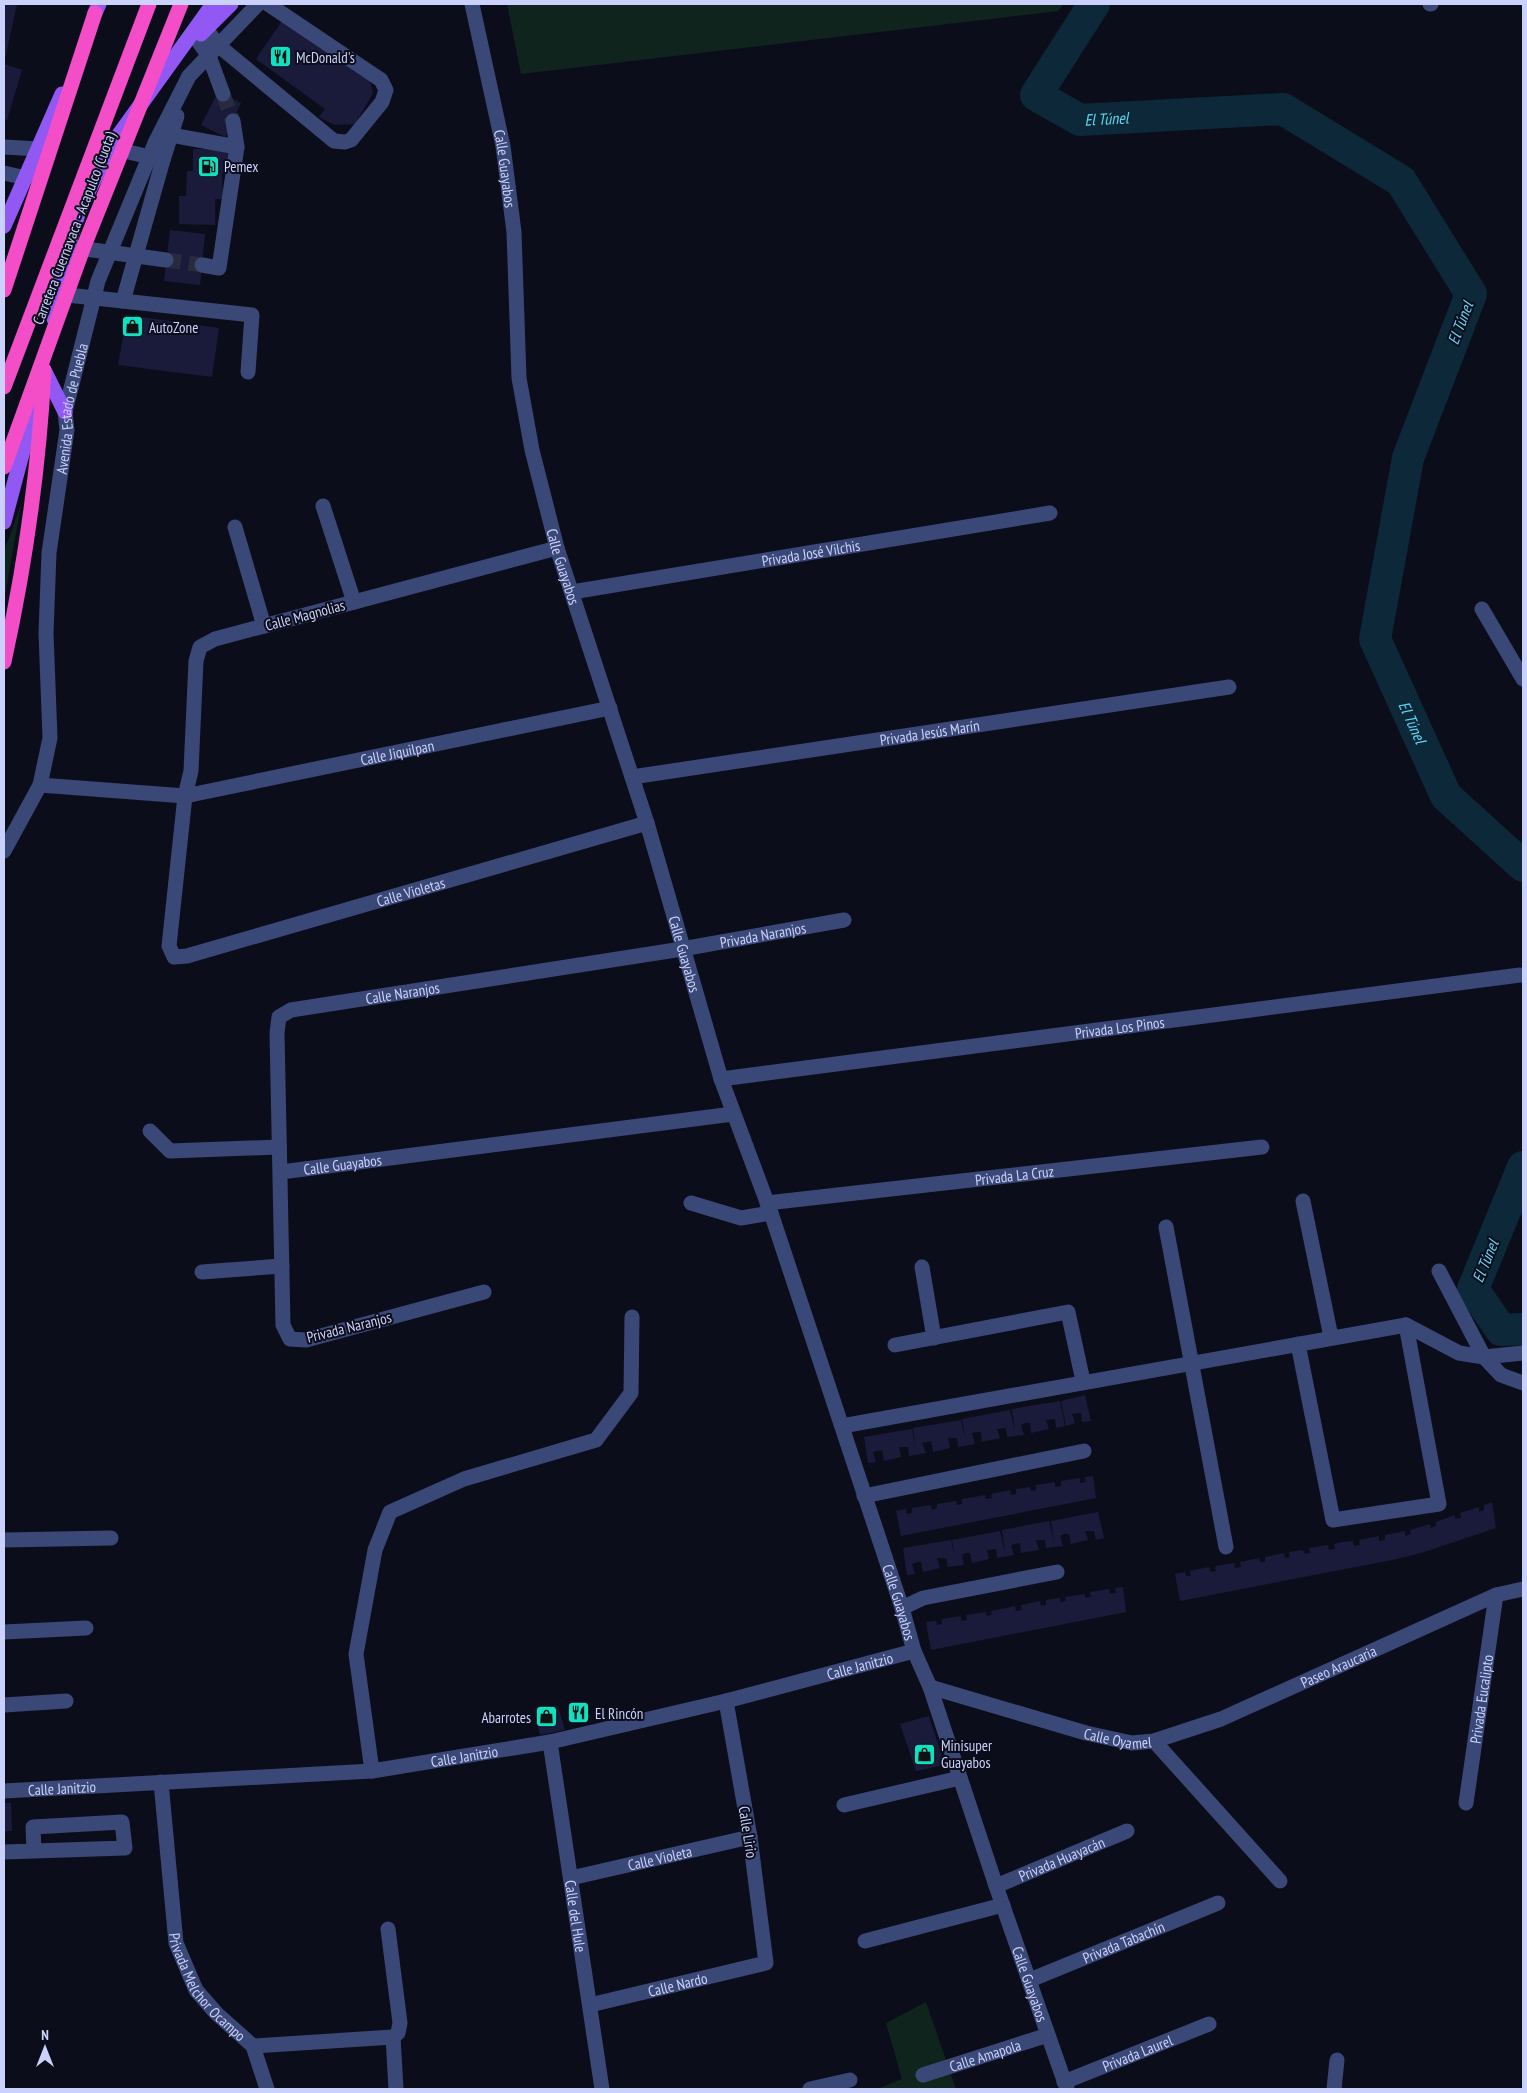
<svg xmlns="http://www.w3.org/2000/svg" width="1527" height="2093" viewBox="0 0 1527 2093" font-family="'PT Sans Narrow',sans-serif">
	<style>
		.green { fill: #10241e }
		.lines { fill: none; stroke-linecap: round; stroke-linejoin: round }
		.river { stroke: #0d2939; stroke-width: 32 }
		.building { fill: #1a1b3a }
		.minor-tunnel { stroke: #282a3d; stroke-width: 15; stroke-dasharray: 15 8; stroke-linecap: butt }
		.minor { stroke: #3a4877; stroke-width: 15 }
		.major { stroke: #9158f4; stroke-width: 15 }
		.highway { stroke: #f34dc8; stroke-width: 15 }
		.highway-bridge { stroke: #f34dc8; stroke-width: 15 }
		.labels { text-anchor: middle; dominant-baseline: central; stroke-width: 4; stroke-linejoin: round; paint-order: stroke }
		.poi-label { font-size: 15px; fill: #cad1fb; stroke: #0c0d1b; text-anchor: start }
		.street-label { font-size: 15px; fill: #cad1fb; stroke: #0c0d1b }
		.water-label { font-size: 16px; font-style: italic; fill: #5fd6f4; stroke: #0c0d1b }
	</style>
	<rect width="100%" height="100%" fill="#0c0d1b"/>
	<g class="green">
		<polygon points="507,4 1064,4 1058,11 521,74"/>
		<polygon points="21,505 4,601 4,551"/>
		<polygon points="926,2002 956,2089 877,2089 902,2079 886,2023"/>
	</g>
	<g class="lines">
		<g class="river">
			<path id="s1" d="M1094 4 1036 95 1080 120 1283 109 1401 181 1471 294 1408 458 1375 639 1446 796 1523 866"/>
			<polyline points="1523,1167 1473,1289 1501,1330 1523,1329"/>
		</g>
	</g>
	<g class="building">
		<polygon points="4,4 17,4 5,59 4,59"/>
		<polygon points="284,18 369,77 373,93 355,124 335,125 319,117 325,109 256,59"/>
		<polygon points="4,64 22,70 7,120 4,119"/>
		<polygon points="218,92 241,103 225,137 201,125"/>
		<polygon points="193,149 230,149 230,174 222,174 223,199 215,199 215,225 179,224 179,196 186,196 187,171 193,171"/>
		<polygon points="170,230 205,234 200,285 164,281"/>
		<polygon points="127,315 219,328 212,377 118,365"/>
		<polygon points="1085,1395 1091,1421 1082,1422 1081,1413 1072,1414 1075,1423 1066,1426 1061,1401"/>
		<polygon points="1060,1401 1065,1426 1056,1428 1055,1419 1046,1420 1049,1429 1031,1433 1030,1423 1025,1423 1021,1425 1024,1435 1007,1437 1006,1428 997,1429 1000,1438 982,1442 981,1432 976,1432 972,1433 975,1444 958,1447 957,1438 948,1438 950,1448 933,1452 931,1441 927,1442 922,1443 926,1453 909,1456 908,1447 899,1447 901,1457 884,1461 882,1450 877,1451 873,1452 876,1462 868,1463 864,1437 912,1429 916,1449 913,1428 961,1420 966,1442 962,1419 1010,1410 1015,1431 1012,1409"/>
		<polygon points="1093,1476 1096,1498 901,1536 896,1511 906,1509 907,1514 912,1513 912,1508 931,1505 932,1510 937,1508 937,1504 956,1501 957,1505 962,1504 962,1499 985,1495 986,1499 992,1498 991,1494 1010,1490 1011,1495 1016,1494 1016,1489 1030,1487 1031,1491 1036,1490 1036,1485 1055,1482 1055,1487 1061,1486 1061,1481 1080,1478 1080,1483 1086,1482 1085,1477"/>
		<polygon points="1492,1502 1496,1528 1424,1552 1397,1559 1180,1601 1175,1574 1185,1572 1186,1576 1191,1576 1190,1571 1199,1569 1209,1567 1211,1572 1216,1571 1215,1566 1234,1563 1235,1568 1241,1567 1240,1562 1259,1558 1260,1562 1265,1562 1265,1557 1284,1553 1285,1558 1290,1557 1289,1552 1303,1550 1305,1554 1310,1553 1309,1548 1328,1545 1329,1550 1335,1549 1334,1544 1343,1542 1353,1541 1354,1546 1360,1545 1359,1540 1379,1536 1379,1541 1385,1540 1385,1535 1405,1531 1405,1536 1411,1534 1410,1530 1430,1524 1431,1528 1436,1526 1436,1522 1444,1519 1455,1515 1455,1519 1461,1518 1460,1513 1479,1507 1479,1512 1484,1510 1484,1505"/>
		<polygon points="1098,1512 1104,1538 1096,1540 1094,1531 1085,1531 1088,1540 1071,1544 1069,1534 1064,1534 1060,1536 1063,1546 1046,1548 1045,1540 1036,1540 1039,1550 1021,1553 1020,1543 1015,1544 1011,1545 1014,1555 997,1558 996,1549 987,1550 989,1559 972,1563 970,1553 966,1553 962,1555 964,1565 948,1567 946,1558 937,1558 940,1568 923,1572 921,1562 917,1562 912,1564 915,1574 907,1575 903,1548 951,1540 955,1557 952,1540 1000,1531 1005,1554 1002,1530 1049,1521 1054,1542 1051,1521"/>
		<polygon points="1123,1587 1126,1612 931,1650 926,1622 936,1621 937,1625 942,1624 942,1619 960,1616 962,1621 967,1620 966,1615 986,1612 987,1616 992,1615 991,1611 1015,1606 1016,1611 1022,1610 1021,1605 1040,1601 1041,1606 1046,1605 1046,1600 1060,1598 1061,1602 1066,1601 1065,1597 1085,1594 1085,1598 1091,1597 1090,1592 1109,1589 1110,1594 1116,1593 1115,1588"/>
		<polygon points="559,1709 565,1730 540,1735 535,1716"/>
		<polygon points="929,1716 945,1765 916,1771 900,1724"/>
		<polygon points="4,1803 11,1803 12,1831 4,1831"/>
	</g>
	<g class="lines">
		<g class="minor-tunnel">
			<polyline points="223,94 233,121"/>
			<polyline points="166,260 202,265"/>
		</g>
		<g class="minor">
			<path id="s2" d="M472 4 503 146 514 232 519 378 532 450 557 548 647 823 721 1079 771 1213 902 1608 914 1651 930 1687 996 1886 1067 2089"/>
			<polyline points="1430,4 1431,4"/>
			<polyline points="206,29 219,46 334,141 345,142 351,140 382,102 386,90 381,80 268,4"/>
			<polyline points="196,38 209,56 223,94"/>
			<polyline points="171,135 237,147"/>
			<polyline points="4,147 39,149"/>
			<polyline points="111,148 163,160 123,301"/>
			<polyline points="163,160 177,116"/>
			<polyline points="4,173 26,178"/>
			<polyline points="71,247 166,260"/>
			<polyline points="202,265 219,268 237,147 233,121"/>
			<polyline points="58,294 252,315 248,372"/>
			<polyline points="323,506 354,602"/>
			<polyline points="235,527 264,626"/>
			<path id="s3" d="M557 548 215 639 200 647 196 661 191 771 185 796 169 946 174 957 187 956 647 823"/>
			<path id="s4" d="M572 592 1050 513"/>
			<polyline points="1482,609 1523,679"/>
			<path id="s5" d="M632 777 1229 687"/>
			<path id="s6" d="M40 785 185 796 610 708"/>
			<path id="s7" d="M4 851 40 785 50 738 46 633 49 553 67 430 65 412 98 281 155 143 189 76 258 4"/>
			<path id="s8" d="M721 1079 1520 975"/>
			<polyline points="150,1131 170,1151 279,1147"/>
			<path id="s9" d="M281 1172 733 1114"/>
			<polyline points="1303,1201 1331,1337"/>
			<polyline points="691,1203 741,1218 771,1213"/>
			<path id="s10" d="M767 1203 1262 1147"/>
			<polyline points="1166,1227 1226,1547"/>
			<polyline points="922,1267 934,1338"/>
			<polyline points="1439,1271 1484,1357 1501,1375 1523,1383"/>
			<polyline points="202,1272 282,1266"/>
			<path id="s11" d="M484 1292 306 1340 290 1339 283 1325 277 1033 279 1017 291 1010 682 949 844 920"/>
			<polyline points="1298,1344 1333,1520 1439,1504 1406,1325"/>
			<polyline points="895,1345 1068,1312 1083,1381"/>
			<polyline points="842,1426 1406,1325 1459,1353 1484,1357 1523,1353"/>
			<polyline points="864,1496 1084,1451"/>
			<polyline points="4,1540 111,1538"/>
			<polyline points="902,1608 923,1598 1057,1572"/>
			<polyline points="4,1632 86,1628"/>
			<path id="s12" d="M930 1687 1086 1733 1132 1743 1154 1741 1221 1719 1496 1595 1523 1589"/>
			<polyline points="4,1705 66,1701"/>
			<polyline points="1154,1741 1280,1881"/>
			<path id="s13" d="M550 1742 602 2089"/>
			<polyline points="372,1771 356,1654 375,1550 390,1512 464,1479 596,1440 631,1393 632,1317"/>
			<path id="s14" d="M161 1782 176 1943 196 1990 216 2013 253 2046 393 2037 398 2033 400 2023 388 1929"/>
			<path id="s15" d="M4 1791 372 1771 550 1742 726 1701 914 1651"/>
			<path id="s16" d="M1466 1803 1496 1595"/>
			<polyline points="844,1805 960,1778"/>
			<polyline points="4,1852 34,1851 33,1827 122,1822 125,1848 34,1851"/>
			<path id="s17" d="M571 1878 750 1837"/>
			<path id="s18" d="M996 1886 1127 1831"/>
			<polyline points="865,1941 1003,1905"/>
			<path id="s19" d="M1030 1980 1218 1903"/>
			<path id="s20" d="M590 2005 766 1963 750 1837 726 1701"/>
			<polyline points="393,2037 396,2089"/>
			<polyline points="253,2046 267,2089"/>
			<path id="s21" d="M923 2075 1048 2035"/>
			<path id="s22" d="M1064 2082 1209 2024"/>
			<polyline points="810,2089 850,2080"/>
			<polyline points="1334,2089 1337,2060"/>
		</g>
		<g class="major">
			<polyline points="95,13 99,4"/>
			<polyline points="201,34 231,4"/>
			<polyline points="4,226 62,94"/>
			<polyline points="54,319 68,246 79,211 100,168 118,136 213,4"/>
			<polyline points="44,370 65,412"/>
			<polyline points="4,522 39,390"/>
		</g>
		<g class="highway">
			<polyline points="4,290 95,13"/>
			<polyline points="4,387 149,4"/>
			<path d="M4 662C25 566 39 468 44 370"/>
		</g>
		<polyline class="highway-bridge" points="4,467 84,246 181,4"/>
	</g>
	<defs>
		<symbol id="restaurant-square" viewBox="-11 -11 22 22"><rect x="-9" y="-9" width="18" height="18" rx="4" fill="#0fe2c0" stroke="#0c0d1b"/><path d="M-5-6h1v4h1v-4h1v4h1v-4h1v5L-1.5 .5V6h-2V.5L-5-1ZM5-6V6H3V1.5H1.5Q1.5-4 5-6Z" fill="#111"/></symbol>
		<symbol id="fuel-square" viewBox="-11 -11 22 22"><rect x="-9" y="-9" width="18" height="18" rx="4" fill="#0fe2c0" stroke="#0c0d1b"/><path d="M-5.5-6h7V0h2V4h1.3V-2.5L3-4.5l.8-.8L6-3V5H2.5V1h-1V6h-7ZM-4.2-4.7v3.2H.2V-4.7Z" fill="#111"/></symbol>
		<symbol id="shop-square" viewBox="-11 -11 22 22"><rect x="-9" y="-9" width="18" height="18" rx="4" fill="#0fe2c0" stroke="#0c0d1b"/><path d="M-5-2.5h2.3a2.7 3.5 0 0 1 5.4 0H5L5.5 6h-11ZM-1.5-2.5h3a1.5 2.3 0 0 0-3 0Z" fill="#111"/></symbol>
	</defs>
	<g fill-rule="evenodd">
		<use href="#restaurant-square" x="268" y="44" width="25" height="25"/>
		<use href="#fuel-square" x="196" y="154" width="25" height="25"/>
		<use href="#shop-square" x="120" y="314" width="25" height="25"/>
		<use href="#restaurant-square" x="566" y="1700" width="25" height="25"/>
		<use href="#shop-square" x="534" y="1704" width="25" height="25"/>
		<use href="#shop-square" x="912" y="1742" width="25" height="25"/>
	</g>
	<g class="labels">
		<g class="poi-label">
			<text x="296" y="57">McDonald's</text>
			<text x="224" y="166">Pemex</text>
			<text x="149" y="327">AutoZone</text>
			<text x="595" y="1713">El Rincón</text>
			<text x="531" y="1717" text-anchor="end">Abarrotes</text>
			<text x="941" y="1745">Minisuper<tspan x="941" dy="17">Guayabos</tspan></text>
		</g>
		<g class="street-label">
			<text stroke="none"><textPath href="#s2" startOffset="168">Calle Guayabos</textPath></text>
			<text transform="translate(74 228) rotate(-69)">Carretera Cuernavaca - Acapulco (Cuota)</text>
			<text stroke="none"><textPath href="#s7" startOffset="455">Avenida Estado de Puebla</textPath></text>
			<text stroke="none"><textPath href="#s4" startOffset="242">Privada José Vilchis</textPath></text>
			<text stroke="none"><textPath href="#s2" startOffset="572">Calle Guayabos</textPath></text>
			<text transform="translate(305 615) rotate(-15)">Calle Magnolias</text>
			<text stroke="none"><textPath href="#s5" startOffset="301">Privada Jesús Marín</textPath></text>
			<text stroke="none"><textPath href="#s6" startOffset="362">Calle Jiquilpan</textPath></text>
			<text stroke="none"><textPath href="#s3" startOffset="930">Calle Violetas</textPath></text>
			<text stroke="none"><textPath href="#s11" startOffset="1016">Privada Naranjos</textPath></text>
			<text stroke="none"><textPath href="#s2" startOffset="978">Calle Guayabos</textPath></text>
			<text stroke="none"><textPath href="#s11" startOffset="651">Calle Naranjos</textPath></text>
			<text stroke="none"><textPath href="#s8" startOffset="402">Privada Los Pinos</textPath></text>
			<text stroke="none"><textPath href="#s9" startOffset="62">Calle Guayabos</textPath></text>
			<text stroke="none"><textPath href="#s10" startOffset="249">Privada La Cruz</textPath></text>
			<text transform="translate(349 1327) rotate(-14)">Privada Naranjos</text>
			<text stroke="none"><textPath href="#s2" startOffset="1661">Calle Guayabos</textPath></text>
			<text stroke="none"><textPath href="#s15" startOffset="868">Calle Janitzio</textPath></text>
			<text stroke="none"><textPath href="#s12" startOffset="431">Paseo Araucaria</textPath></text>
			<text stroke="none"><textPath href="#s16" startOffset="105">Privada Eucalipto</textPath></text>
			<text stroke="none"><textPath href="#s12" startOffset="195">Calle Oyamel</textPath></text>
			<text stroke="none"><textPath href="#s15" startOffset="462">Calle Janitzio</textPath></text>
			<text stroke="none"><textPath href="#s15" startOffset="58">Calle Janitzio</textPath></text>
			<text transform="translate(748 1832) rotate(81)">Calle Lirio</text>
			<text stroke="none"><textPath href="#s17" startOffset="91">Calle Violeta</textPath></text>
			<text stroke="none"><textPath href="#s18" startOffset="71">Privada Huayacán</textPath></text>
			<text stroke="none"><textPath href="#s13" startOffset="176">Calle del Hule</textPath></text>
			<text stroke="none"><textPath href="#s19" startOffset="101">Privada Tabachín</textPath></text>
			<text stroke="none"><textPath href="#s14" startOffset="216">Privada Melchor Ocampo</textPath></text>
			<text stroke="none"><textPath href="#s20" startOffset="90">Calle Nardo</textPath></text>
			<text stroke="none"><textPath href="#s2" startOffset="2065">Calle Guayabos</textPath></text>
			<text stroke="none"><textPath href="#s22" startOffset="79">Privada Laurel</textPath></text>
			<text stroke="none"><textPath href="#s21" startOffset="65">Calle Amapola</textPath></text>
		</g>
		<g class="water-label">
			<text stroke="none"><textPath href="#s1" startOffset="185">El Túnel</textPath></text>
			<text transform="translate(1460 323) rotate(-69)">El Túnel</text>
			<text stroke="none"><textPath href="#s1" startOffset="1084">El Túnel</textPath></text>
			<text transform="translate(1485 1261) rotate(-68)">El Túnel</text>
		</g>
	</g>
	<rect width="1527" height="2093" fill="none" stroke="#cad1fb" stroke-width="10"/>
	<g transform="translate(45 2048)" stroke="#0c0d1b" stroke-width="4" paint-order="stroke">
	<path d="M0-4L9 19L0 12L-9 19Z" fill="#cad1fb"/>
	<text y="-8" font-size="14" font-weight="bold" text-anchor="middle" fill="#cad1fb">N</text>
	</g>
</svg>
